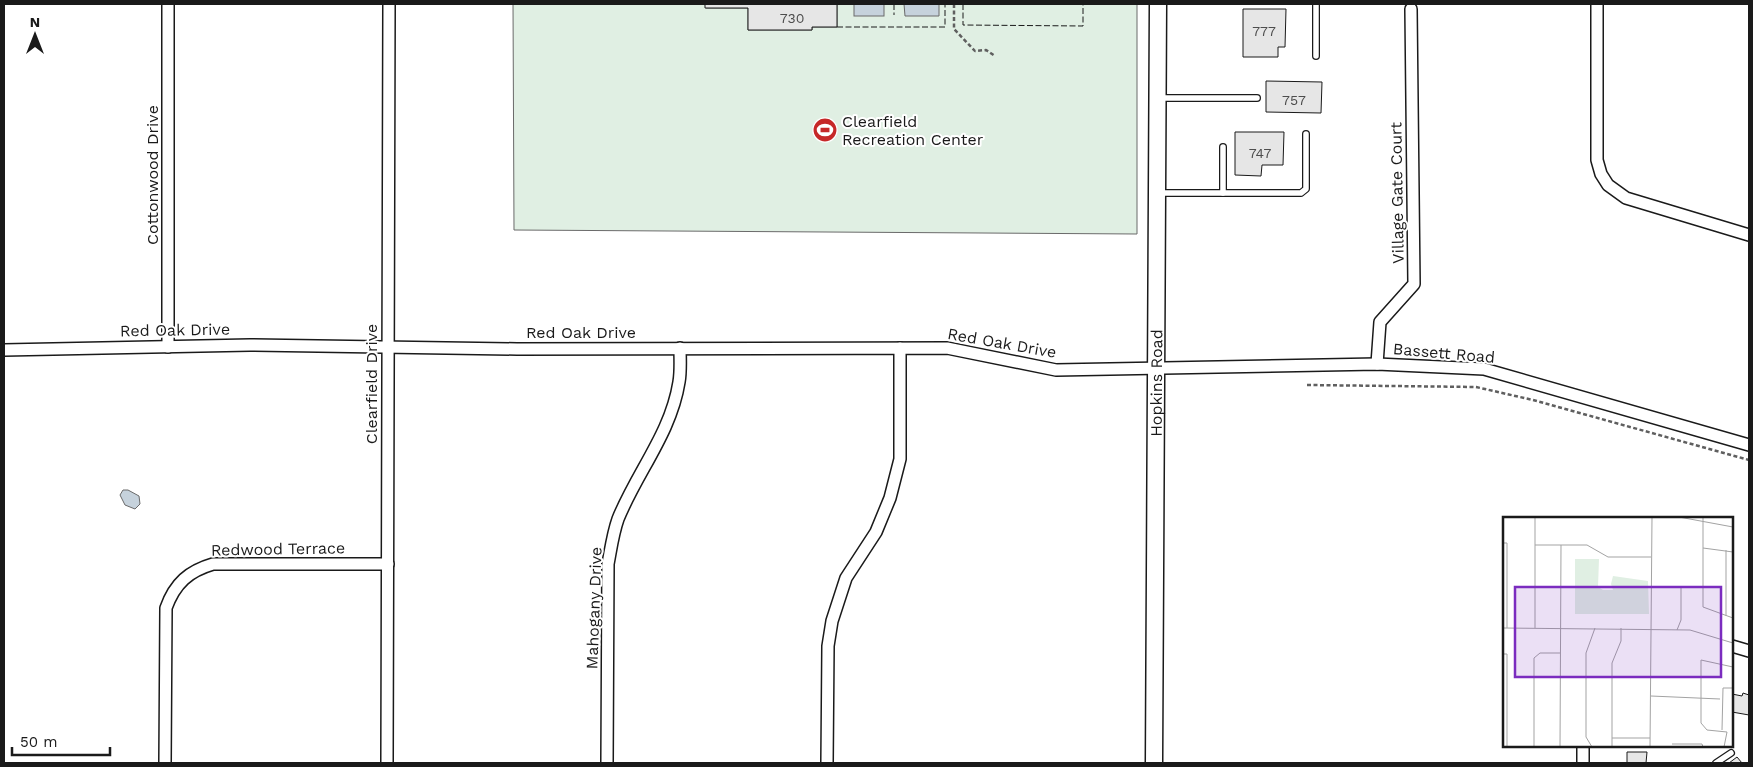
<svg xmlns="http://www.w3.org/2000/svg" width="1753" height="767" viewBox="0 0 1753 767" font-family="'Work Sans',sans-serif">
	<style>
		.green { fill: #e0efe3; stroke: #6a6a6a }
		.water { fill: #c6d2dc; stroke: #6a6a6a }
		.building { fill: #e6e6e6; stroke: #1a1a1a }
		.lines { fill: none; stroke-linecap: round; stroke-linejoin: round }
		.lane-casing { stroke: #1a1a1a; stroke-width: 8 }
		.street-casing { stroke: #1a1a1a; stroke-width: 14 }
		.secondary-casing { stroke: #1a1a1a; stroke-width: 19 }
		.path { stroke: #5f5f5f; stroke-width: 2.5; stroke-dasharray: 4 2.5; stroke-linecap: butt }
		.lane { stroke: #fff; stroke-width: 5.5 }
		.street { stroke: #fff; stroke-width: 11 }
		.secondary { stroke: #fff; stroke-width: 16 }
		.fence { stroke: #1a1a1a; stroke-width: 1; stroke-dasharray: 6 2.5; stroke-linecap: butt }
		.labels { text-anchor: middle; dominant-baseline: central; stroke-width: 4; stroke-linejoin: round; paint-order: stroke }
		.number-label { font-size: 14px; fill: #4d4d4d }
		.poi-label { font-size: 16px; fill: #1a1a1a; stroke: #fff; text-anchor: start }
		.street-label { font-size: 16px; fill: #1a1a1a; stroke: #fff }
		.inset-road { fill: none; stroke: #a3a3a3; stroke-width: 1 }
		.view { fill: #7b2cbf; fill-opacity: 0.15; stroke: #7b2cbf; stroke-width: 2.5 }
		.inset-edge { fill: none; stroke: #1a1a1a; stroke-width: 2.5 }
	</style>
	<rect width="100%" height="100%" fill="#fff"/>
	<polygon class="green" points="513,4 705,4 706,8 748,8 748,30 812,30 812,27 837,27 837,4 1137,4 1137,234 514,230"/>
	<g class="water">
		<rect x="854" y="4" width="30" height="12"/>
		<polygon points="904,4 939,4 939,16 905,16"/>
		<polygon points="123,490 128,490 139,496 140,504 135,509 125,505 120,495"/>
	</g>
	<g class="building">
		<polygon points="705,4 837,4 837,27 812,27 812,30 748,30 748,8 705,8"/>
		<polygon points="1243,9 1286,9 1285,47 1278,47 1278,57 1243,57"/>
		<polygon points="1266,81 1322,82 1321,113 1266,112"/>
		<polygon points="1235,132 1284,132 1283,165 1262,165 1261,176 1235,175"/>
		<polygon points="1743,693 1749,695 1749,715 1732,712 1732,694 1742,696"/>
		<polygon points="1627,752 1647,752 1646,763 1627,763"/>
		<polygon points="1737,757 1742,763 1729,763"/>
	</g>
	<g class="lines">
		<defs>
			<g id="lane">
				<polyline points="1316,56 1316,4"/>
				<polyline points="1160,98 1257,98"/>
				<polyline points="1223,147 1223,193"/>
				<polyline points="1159,193 1301,193 1306,189 1306,134"/>
				<polyline points="1716,763 1731,753"/>
			</g>
			<g id="street">
				<polyline points="1597,4 1597,160 1601,174 1608,185 1626,198 1749,235"/>
				<polyline points="168,347 168,4"/>
				<polyline points="4,350 250,345 517,349 947,348 1056,370 1377,364 1484,369 1749,445"/>
				<polyline points="1377,364 1380,322 1414,284 1411,9"/>
				<polyline points="1732,646 1749,651"/>
				<polyline points="1583,746 1583,763"/>
				<path d="M165 763 166 608C175 583 189 571 213 564H388"/>
				<polyline points="387,763 389,4"/>
				<path d="M607 763 608 564C611 548 613 533 618 519 637 472 671 433 679 382 681 371 680 359 680 348"/>
				<polyline points="827,763 828,646 832,621 846,578 876,532 890,498 900,459 900,348"/>
			</g>
			<g id="secondary">
				<path id="s1" d="M1154 763 1158 4"/>
			</g>
		</defs>
		<use href="#lane" class="lane-casing"/>
		<use href="#street" class="street-casing"/>
		<use href="#secondary" class="secondary-casing"/>
		<g class="path">
			<polyline points="954,4 954,29 975,51 986,50 995,56"/>
			<polyline points="1307,385 1476,387 1533,400 1749,460"/>
		</g>
		<use href="#lane" class="lane"/>
		<use href="#street" class="street"/>
		<use href="#secondary" class="secondary"/>
		<g class="fence">
			<polyline points="894,4 894,15"/>
			<polyline points="963,4 963,25 1083,26 1083,4"/>
			<polyline points="837,27 945,27 945,4"/>
		</g>
	</g>
	<defs>
		<symbol id="stadium-disc" viewBox="-11 -11 22 22"><circle r="9.5" fill="#c62828" stroke="#fff"/><path d="M0-5a6.5 5 0 1 0 0 10a6.5 5 0 1 0 0-10ZM-3.5-1.8h7v3.6h-7Z" fill="#fff"/></symbol>
	</defs>
	<g fill-rule="evenodd">
		<use href="#stadium-disc" x="811" y="116" width="28" height="28"/>
	</g>
	<g class="labels">
		<g class="number-label">
			<text x="792" y="18">730</text>
			<text x="1264" y="31">777</text>
			<text x="1294" y="100">757</text>
			<text x="1260" y="153">747</text>
		</g>
		<g class="poi-label">
			<text x="842" y="121">Clearfield<tspan x="842" dy="18">Recreation Center</tspan></text>
		</g>
		<g class="street-label">
			<text transform="translate(152 175) rotate(-90)">Cottonwood Drive</text>
			<text transform="translate(1397 193) rotate(-91)">Village Gate Court</text>
			<text transform="translate(175 330) rotate(-1)">Red Oak Drive</text>
			<text x="581" y="332">Red Oak Drive</text>
			<text transform="translate(1002 343) rotate(10)">Red Oak Drive</text>
			<text transform="translate(1444 353) rotate(5)">Bassett Road</text>
			<text stroke="none"><textPath href="#s1" startOffset="380">Hopkins Road</textPath></text>
			<text transform="translate(371 384) rotate(-90)">Clearfield Drive</text>
			<text transform="translate(278 549) rotate(-1)">Redwood Terrace</text>
			<text transform="translate(594 608) rotate(-88)">Mahogany Drive</text>
		</g>
	</g>
	<g transform="translate(1503 517)">
		<rect width="230" height="230" fill="#fff"/>
		<path d="M72 42H96L95 70 100 73H110L108 67 110 59 145 64 146 97H72Z" fill="#e0efe3"/>
		<path class="inset-road" d="M176 0 230 10M200 0V90L230 101M0 26H4V111M32 28H84L105 40H148M200 31 230 35M223 99V33M0 111 187 113 230 126M32 111V0M174 113 178 103V71M0 137H4V230M148 179 217 182M219 213 220 171H230M109 221H147M169 227H199L200 230M31 230V141L37 136H57M57 230 58 28M89 230 83 220V136L92 111M109 230V146L118 124V111M147 230 149 0M221 230 224 215 204 213 198 206V143L230 150"/>
		<path class="view" d="M12 70H218V160H12Z"/>
		<rect width="230" height="230" class="inset-edge"/>
	</g>
	<rect width="1753" height="767" fill="none" stroke="#1a1a1a" stroke-width="10"/>
	<g transform="translate(35 35)" stroke="#ffffff" stroke-width="4" paint-order="stroke">
	<path d="M0-4L9 19L0 12L-9 19Z" fill="#1a1a1a"/>
	<text y="-8" font-size="14" font-weight="bold" text-anchor="middle" fill="#1a1a1a">N</text>
	</g>
	<path d="M12 747v8h98v-8" fill="none" stroke="#1a1a1a" stroke-width="2.5"/>
	<text x="20" y="747" font-size="15" fill="#1a1a1a" stroke="#ffffff" stroke-width="4" paint-order="stroke">50 m</text>
</svg>
